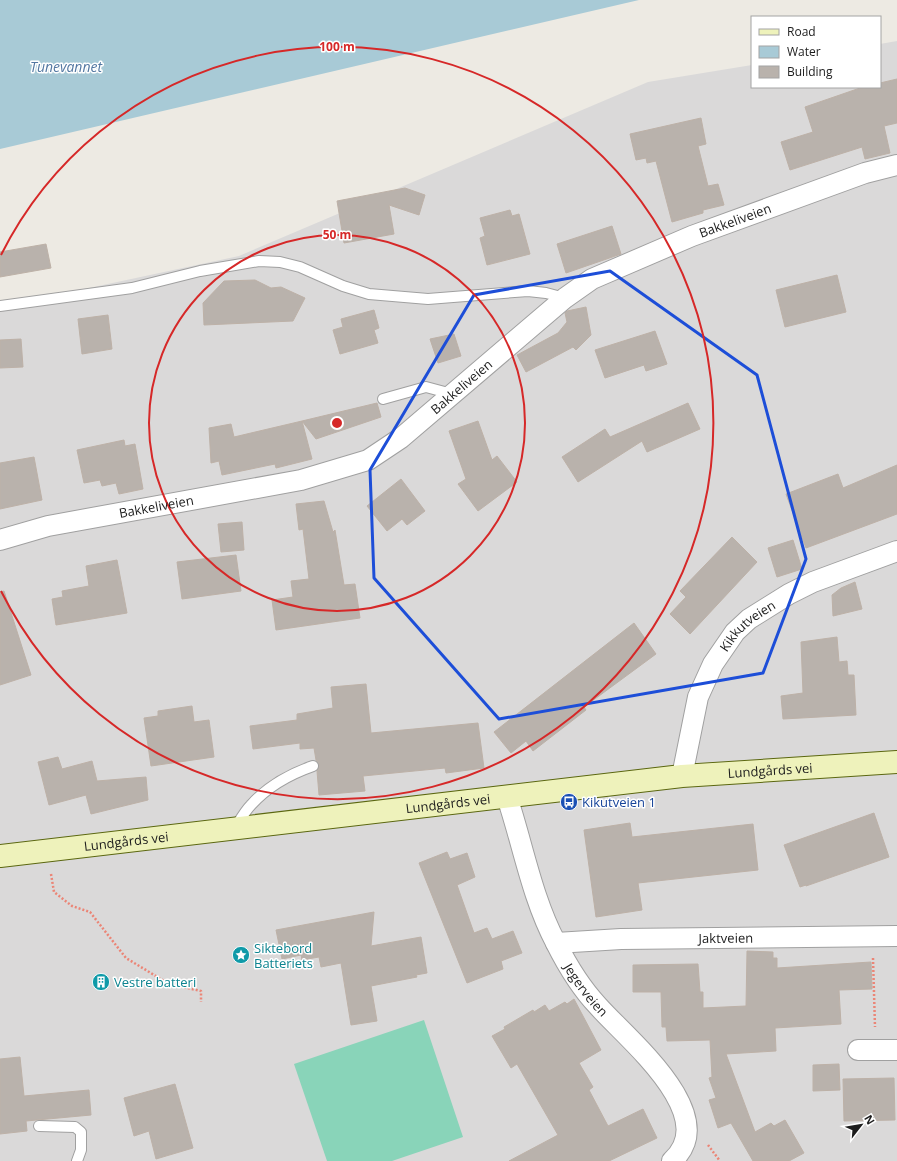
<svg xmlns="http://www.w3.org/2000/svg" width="897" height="1161" viewBox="0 0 897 1161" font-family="'Open Sans',sans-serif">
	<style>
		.residential { fill: #dad9d9 }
		.pitch { fill: #89d4b9 }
		.water { fill: #a8cad6 }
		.building { fill: #b9b2ac; stroke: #bdb1a7 }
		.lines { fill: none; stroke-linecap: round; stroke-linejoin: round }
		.lane-casing { stroke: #a0a0a0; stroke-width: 12 }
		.street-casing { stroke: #a0a0a0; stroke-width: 22 }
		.secondary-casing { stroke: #5b6710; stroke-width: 24 }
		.path { stroke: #eb8576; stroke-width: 2.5; stroke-dasharray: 2 2; stroke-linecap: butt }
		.lane { stroke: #fff; stroke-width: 10 }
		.street { stroke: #fff; stroke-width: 20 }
		.secondary { stroke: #eef2bb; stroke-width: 22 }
		.marked { fill: none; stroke: #1d4ed8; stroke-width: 3; stroke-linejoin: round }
		.ring { fill: none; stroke: #d62828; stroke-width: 2 }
		.labels { text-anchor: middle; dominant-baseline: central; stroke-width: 3; stroke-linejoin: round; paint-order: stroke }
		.street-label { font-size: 13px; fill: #1c1c1c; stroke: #fff }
		.transit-label { font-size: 13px; fill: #164399; stroke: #fff; text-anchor: start }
		.culture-label { font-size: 13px; fill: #0d838f; stroke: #fff; text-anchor: start }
		.water-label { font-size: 14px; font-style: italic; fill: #5378a2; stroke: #fff }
		.centre { fill: #d62828; stroke: #fff; stroke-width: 2 }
		.ring-label { font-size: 12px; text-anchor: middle; font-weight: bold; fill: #d62828; stroke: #fff; stroke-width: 3; stroke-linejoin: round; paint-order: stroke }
	</style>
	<rect width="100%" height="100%" fill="#edeae3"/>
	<polygon class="residential" points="897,41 897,1161 0,1161 0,307 239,256 648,82 752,65 752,87 880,87 880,44"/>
	<polygon class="pitch" points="424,1020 463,1137 392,1161 327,1161 294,1064"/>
	<polygon class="water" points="0,0 639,0 0,149"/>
	<g class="building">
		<polygon points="897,79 897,123 884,126 890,153 865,159 862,147 790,170 781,142 813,132 805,107 860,88 880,87 880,83"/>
		<polygon points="701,118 706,144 698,146 708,186 718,184 724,205 703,210 703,213 672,222 656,161 647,163 646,158 636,160 630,134"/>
		<polygon points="405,188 425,195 419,215 389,205 394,234 344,243 337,201"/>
		<polygon points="510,210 512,216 519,214 530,254 487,265 480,238 485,236 480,218"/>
		<polygon points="612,226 621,254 566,273 557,244"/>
		<polygon points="46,244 51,268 0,277 0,252"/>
		<polygon points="837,275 846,312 785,327 776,290"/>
		<polygon points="255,280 271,288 281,287 305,298 293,321 204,325 203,303 224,281"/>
		<polygon points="586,307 591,335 576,350 573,347 526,372 517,355 558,333 567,322 565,313 567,311"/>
		<polygon points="374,310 379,328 374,330 378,343 340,354 333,330 343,327 341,319"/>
		<polygon points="108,315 112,349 82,354 78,319"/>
		<polygon points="655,331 667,364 646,371 644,365 605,378 595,350"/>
		<polygon points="454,334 461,356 438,363 430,339"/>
		<polygon points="21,339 23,367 0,368 0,340"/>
		<polygon points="377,403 381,417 316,439 302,421"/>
		<polygon points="688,403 700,429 647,452 642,441 578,482 562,457 605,429 610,437"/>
		<polygon points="302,421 312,459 276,468 275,464 222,475 219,461 211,463 209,428 231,424 234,437"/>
		<polygon points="478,421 492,460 497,456 517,482 478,511 458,484 466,479 449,431"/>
		<polygon points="124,440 125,446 135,444 143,489 119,494 116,483 102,486 100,480 84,483 77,450"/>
		<polygon points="34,457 42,500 0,509 0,463"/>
		<polygon points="897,465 897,514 806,548 786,494 838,474 843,488"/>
		<polygon points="401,479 425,511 407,525 402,519 387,531 367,506"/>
		<polygon points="324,501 333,532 335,530 344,585 355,584 360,618 276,630 272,600 293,597 291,581 309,579 303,529 299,530 296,504"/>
		<polygon points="242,522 244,550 221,552 218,524"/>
		<polygon points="732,537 757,562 690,634 670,614 686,597 680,591"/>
		<polygon points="793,540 802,569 777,577 768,548"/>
		<polygon points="236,555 241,591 182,599 177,562"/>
		<polygon points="117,560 127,613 56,625 52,599 63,597 62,591 89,586 86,566"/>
		<polygon points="855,582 862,609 833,616 832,595 841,588"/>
		<polygon points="4,591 31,675 0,685 0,592"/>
		<polygon points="634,623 656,654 584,707 586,710 533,751 526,741 511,753 494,732"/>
		<polygon points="837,637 839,662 847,661 848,675 854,675 856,715 783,719 781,696 803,693 801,642"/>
		<polygon points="366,684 371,733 478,723 484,768 446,773 445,768 363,776 365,791 319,795 317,771 319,764 316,760 314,748 300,749 300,743 253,749 250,726 297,720 297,714 333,708 331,687"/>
		<polygon points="192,706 194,722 209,720 214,757 151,766 144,718 158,716 158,711"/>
		<polygon points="58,757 62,769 92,761 97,781 146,777 148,800 91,814 86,795 49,805 38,762"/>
		<polygon points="874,813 889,857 806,886 806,885 800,887 784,845"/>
		<polygon points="630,823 632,837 753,824 758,870 638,883 642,910 596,917 584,830"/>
		<polygon points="447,852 450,859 467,853 475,877 457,885 474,933 487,928 492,939 513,931 522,953 501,961 503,969 467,983 419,863"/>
		<polygon points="374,912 371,946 421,937 427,973 416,975 417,977 371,986 377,1021 351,1025 341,963 321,967 319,957 302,960 301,955 282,959 276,930"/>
		<polygon points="747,951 773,952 773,958 777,958 777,968 871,962 872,989 839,990 841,1024 775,1028 776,1051 726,1054 755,1132 771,1123 774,1126 785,1120 804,1153 789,1161 753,1161 731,1123 718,1128 709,1100 716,1098 709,1078 712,1077 710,1040 667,1041 666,1027 662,1027 661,992 633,992 633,965 698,964 700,992 703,992 703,1008 746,1006"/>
		<polygon points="574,999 601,1050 579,1063 593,1087 589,1090 608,1126 643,1109 657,1138 609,1161 509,1161 558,1135 517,1064 511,1068 492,1036 505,1029 504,1027 533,1010 534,1012 545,1005 549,1011 565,1002 567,1004"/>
		<polygon points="20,1057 24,1096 89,1090 91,1115 26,1121 27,1131 0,1134 0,1059"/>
		<polygon points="839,1064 840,1090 813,1091 813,1065"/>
		<polygon points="894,1078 895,1120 844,1121 843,1079"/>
		<polygon points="175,1084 193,1148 156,1159 149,1131 134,1136 124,1098"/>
	</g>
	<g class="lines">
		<defs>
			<g id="lane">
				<polyline points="0,306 132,288 200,271 259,261 280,262 300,267 343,286 369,294 428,299 528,291 546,293 565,298"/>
				<polyline points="383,399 426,387 452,394"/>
				<path d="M235 828C240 820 245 811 251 805 268 786 290 774 313 766"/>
				<polyline points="39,1126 75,1127 81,1132 81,1150 77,1161"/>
			</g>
			<g id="street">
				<path id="s1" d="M0 540 48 526 301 480 368 460 401 438 565 298 592 279 692 236 865 173 897 165"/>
				<path id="s2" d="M682 776 698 697 713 664 735 632 749 619 789 594 813 582 897 551"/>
				<path id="s3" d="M507 797C523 845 532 898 556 943 567 965 581 988 598 1006 626 1038 723 1115 672 1161"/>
				<path id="s4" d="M556 943 621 939 897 936"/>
				<polyline points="858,1050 897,1050"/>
			</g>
			<g id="secondary">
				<path id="s5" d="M0 856 682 776 897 762"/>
			</g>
		</defs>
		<use href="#lane" class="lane-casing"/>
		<use href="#street" class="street-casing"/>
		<use href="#secondary" class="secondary-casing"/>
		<g class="path">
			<polyline points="51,874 54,892 72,906 90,912 126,958 169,984 201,991 201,1002"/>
			<polyline points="873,958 875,1027"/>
			<polyline points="708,1145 720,1161"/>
		</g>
		<use href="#lane" class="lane"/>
		<use href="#street" class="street"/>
		<use href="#secondary" class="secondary"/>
	</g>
	<path class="marked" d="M610 271 757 375 806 559 763 673 499 719 374 578 370 470 474 295Z"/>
	<g class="ring">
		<circle cx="337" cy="423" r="188"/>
		<path d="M1 255A376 376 0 1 1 1 591"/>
	</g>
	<defs>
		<symbol id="bus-disc" viewBox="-11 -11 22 22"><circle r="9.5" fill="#1a4fb4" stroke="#fff"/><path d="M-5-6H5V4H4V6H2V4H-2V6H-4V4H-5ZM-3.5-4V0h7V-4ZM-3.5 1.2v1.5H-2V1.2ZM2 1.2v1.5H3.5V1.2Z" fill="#fff"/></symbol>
		<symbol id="sight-disc" viewBox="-11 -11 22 22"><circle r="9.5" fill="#0f9aa8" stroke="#fff"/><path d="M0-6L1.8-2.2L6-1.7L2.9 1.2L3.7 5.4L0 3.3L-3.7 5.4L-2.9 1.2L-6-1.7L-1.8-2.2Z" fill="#fff"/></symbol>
		<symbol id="building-disc" viewBox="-11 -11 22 22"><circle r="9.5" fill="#0f9aa8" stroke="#fff"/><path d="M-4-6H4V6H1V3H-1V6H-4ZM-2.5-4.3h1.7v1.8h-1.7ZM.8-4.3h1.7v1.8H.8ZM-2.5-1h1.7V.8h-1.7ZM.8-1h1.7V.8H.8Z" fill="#fff"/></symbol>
	</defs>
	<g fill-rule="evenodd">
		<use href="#bus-disc" x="559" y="792" width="20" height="20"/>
		<use href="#sight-disc" x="231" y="945" width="20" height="20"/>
		<use href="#building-disc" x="91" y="972" width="20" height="20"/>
	</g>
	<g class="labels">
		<g class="street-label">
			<text stroke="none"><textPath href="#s1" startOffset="820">Bakkeliveien</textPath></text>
			<text stroke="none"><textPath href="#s1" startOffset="496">Bakkeliveien</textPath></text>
			<text stroke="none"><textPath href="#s1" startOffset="160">Bakkeliveien</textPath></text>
			<text stroke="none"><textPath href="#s2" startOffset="169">Kikkutveien</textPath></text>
			<text stroke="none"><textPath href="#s5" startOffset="775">Lundgårds vei</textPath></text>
			<text stroke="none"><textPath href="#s5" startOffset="451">Lundgårds vei</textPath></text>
			<text stroke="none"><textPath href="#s5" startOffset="127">Lundgårds vei</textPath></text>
			<text stroke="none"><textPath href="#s4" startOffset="170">Jaktveien</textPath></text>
			<text stroke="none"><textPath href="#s3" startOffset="210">Jegerveien</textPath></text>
		</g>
		<g class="transit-label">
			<text x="582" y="802">Kikutveien 1</text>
		</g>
		<g class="culture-label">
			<text x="254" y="948">Siktebord<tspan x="254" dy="15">Batteriets</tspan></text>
			<text x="114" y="982">Vestre batteri</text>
		</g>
		<g class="water-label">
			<text x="66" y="66">Tunevannet</text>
		</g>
	</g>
	<circle cx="337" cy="423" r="6" class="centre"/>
	<g class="ring-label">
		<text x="337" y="51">100 m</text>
		<text x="337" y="239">50 m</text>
	</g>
	<rect x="751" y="16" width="130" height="72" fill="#ffffff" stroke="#a4a4a4"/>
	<rect x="759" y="29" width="20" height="6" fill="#eef2bb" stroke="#a4a4a4"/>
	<text x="787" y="36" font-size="12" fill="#1c1c1c">Road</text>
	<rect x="759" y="46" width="20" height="12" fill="#a8cad6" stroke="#a4a4a4"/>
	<text x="787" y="56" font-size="12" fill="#1c1c1c">Water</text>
	<rect x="759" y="66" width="20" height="12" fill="#b9b2ac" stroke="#a4a4a4"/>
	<text x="787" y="76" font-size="12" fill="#1c1c1c">Building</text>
	<g transform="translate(861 1125) rotate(59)" stroke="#ffffff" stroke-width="3" paint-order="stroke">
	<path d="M0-3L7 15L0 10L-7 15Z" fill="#1c1c1c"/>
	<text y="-6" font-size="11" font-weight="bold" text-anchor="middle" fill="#1c1c1c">N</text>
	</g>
</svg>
